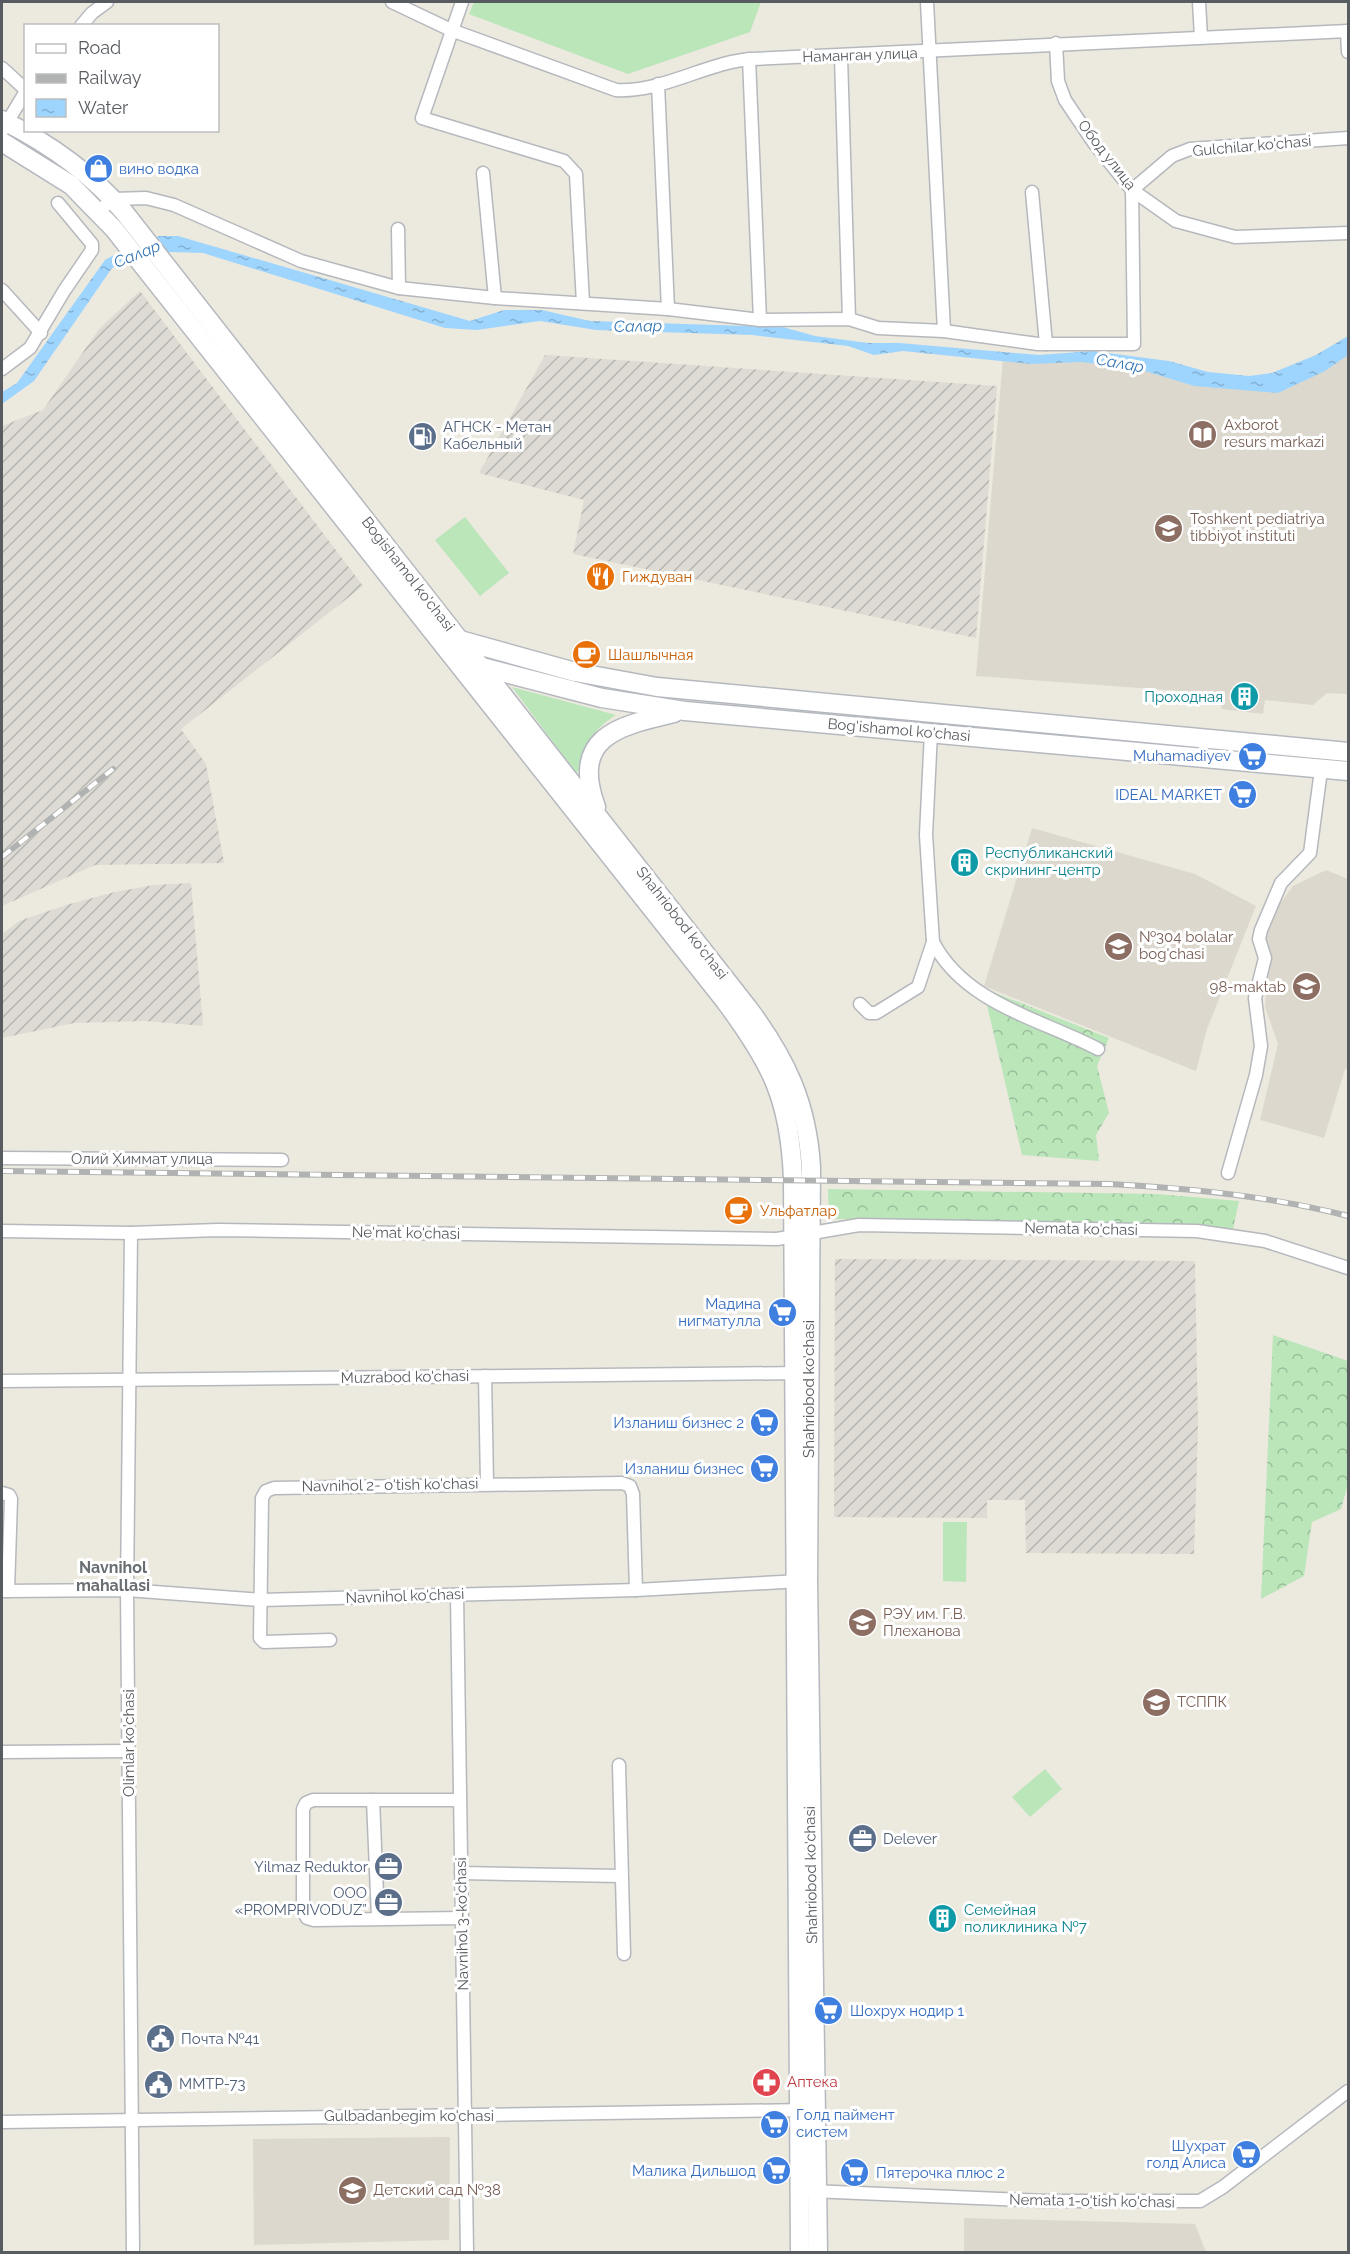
<svg xmlns="http://www.w3.org/2000/svg" width="1350" height="2254" viewBox="0 0 1350 2254" font-family="Raleway,sans-serif">
	<style>
		.industrial { fill: url(#industrial-furrows) }
		.education { fill: #dcd8ce }
		.grass { fill: #bae6ba }
		.forest { fill: url(#forest-crowns) }
		.water { fill: url(#water-ripples) }
		.lines { fill: none; stroke-linecap: round; stroke-linejoin: round }
		.minor-casing { stroke: #b5b8bd; stroke-width: 15 }
		.secondary-casing { stroke: #b5b9bf; stroke-width: 21 }
		.minor { stroke: #fff; stroke-width: 12 }
		.secondary { stroke: #fff; stroke-width: 18 }
		.rail-casing { stroke: #b1b2b2; stroke-width: 6 }
		.rail { stroke: #fff; stroke-width: 4; stroke-dasharray: 11; stroke-linecap: butt }
		.labels { text-anchor: middle; dominant-baseline: central; stroke-width: 6; stroke-linejoin: round; paint-order: stroke }
		.street-label { font-size: 15px; fill: #585c61; stroke: #fff }
		.shop-label { font-size: 15px; fill: #366cbe; stroke: #fff; text-anchor: end }
		.education-label { font-size: 15px; fill: #785e54; stroke: #fff; text-anchor: start }
		.service-label { font-size: 15px; fill: #4e5e75; stroke: #fff; text-anchor: start }
		.food-label { font-size: 15px; fill: #c56008; stroke: #fff; text-anchor: start }
		.culture-label { font-size: 15px; fill: #0d838f; stroke: #fff; text-anchor: start }
		.health-label { font-size: 15px; fill: #be3a42; stroke: #fff; text-anchor: start }
		.water-label { font-size: 16px; font-style: italic; fill: #3676b5; stroke: #fff }
		.neighbourhood-label { font-size: 16px; font-weight: bold; fill: #696e73; stroke: #fff }
	</style>
	<defs>
		<pattern id="industrial-furrows" width="10" height="10" patternUnits="userSpaceOnUse" patternTransform="scale(1.5)"><rect width="10" height="10" fill="#dddbd4"/><path d="M-1 1l2-2M0 10L10 0M9 11l2-2" fill="none" stroke="#b6b5af"/></pattern>
		<pattern id="forest-crowns" width="20" height="18" patternUnits="userSpaceOnUse" patternTransform="scale(1.5)"><rect width="20" height="18" fill="#bae6ba"/><path d="M2 6a3 3 0 1 1 6 0M12 15a3 3 0 1 1 6 0" fill="none" stroke="#9abe9b"/></pattern>
		<pattern id="water-ripples" width="26" height="14" patternUnits="userSpaceOnUse" patternTransform="scale(1.5)"><rect width="26" height="14" fill="#9dd5ff"/><path d="M2 4q2-2 4 0t4 0M15 11q2-2 4 0t4 0" fill="none" stroke="#83b0d2"/></pattern>
	</defs>
	<rect width="100%" height="100%" fill="#ece9df"/>
	<g class="industrial">
		<polygon points="140,291 363,586 181,729 206,764 224,863 95,865 2,906 2,426 43,410 99,329"/>
		<polygon points="545,355 997,386 976,638 573,554 584,500 479,473"/>
		<polygon points="191,883 203,1026 145,1021 74,1023 2,1038 2,934 19,921 66,905 115,892 154,885"/>
		<polygon points="835,1259 1195,1261 1198,1427 1194,1554 1026,1553 1025,1500 987,1500 987,1518 834,1517"/>
	</g>
	<g class="education">
		<polygon points="1348,345 1348,694 1327,693 1313,705 1265,700 1263,714 1221,709 1222,694 976,676 1003,358 1085,357 1280,381"/>
		<polygon points="1032,828 1195,874 1256,906 1207,1029 1196,1071 984,986"/>
		<polygon points="1326,870 1348,879 1348,1070 1345,1069 1324,1138 1260,1120 1278,1044 1265,1007 1268,968 1264,925 1293,886"/>
		<polygon points="450,2137 449,2240 254,2245 253,2139"/>
		<polygon points="964,2218 1195,2224 1206,2252 964,2252"/>
	</g>
	<g class="grass">
		<polygon points="474,2 761,2 750,32 628,74 469,14"/>
		<polygon points="465,517 509,573 480,596 435,540"/>
		<path d="M512 687 616 715C598 726 582 743 583 765L576 773Z"/>
		<polygon points="943,1522 967,1522 966,1582 943,1581"/>
		<polygon points="1045,1769 1062,1789 1030,1817 1012,1797"/>
	</g>
	<g class="forest">
		<polygon points="983,988 1109,1038 1097,1066 1109,1113 1096,1135 1099,1161 1022,1155"/>
		<polygon points="828,1189 1157,1194 1239,1201 1233,1229 1157,1223 829,1219"/>
		<polygon points="1273,1335 1348,1361 1348,1484 1341,1509 1312,1522 1304,1576 1261,1599"/>
	</g>
	<polygon class="water" points="159,236 178,236 470,321 504,310 542,310 590,321 783,327 815,336 868,343 899,343 1039,355 1092,351 1169,361 1208,372 1249,376 1272,373 1316,355 1348,336 1348,355 1325,371 1278,393 1194,386 1132,367 1080,362 1031,364 903,351 874,355 848,346 752,335 596,330 540,321 477,330 445,328 203,253 171,252 112,268 34,381 2,404 2,392 17,383 105,260 130,246"/>
	<g class="lines">
		<defs>
			<g id="minor">
				<path d="M392 2 451 30 616 90C662 93 709 61 753 59 952 50 1150 40 1348 31"/>
				<polyline points="462,2 422,118 564,161 576,174 583,303"/>
				<polyline points="927,2 944,331"/>
				<polyline points="1199,2 1201,37"/>
				<polyline points="81,26 92,13 107,2"/>
				<polyline points="1347,31 1348,52"/>
				<polyline points="1056,43 1058,81 1065,100 1094,143 1132,190 1176,221 1235,237 1348,233"/>
				<polyline points="841,57 849,319"/>
				<polyline points="749,59 760,320"/>
				<polyline points="2,68 26,90"/>
				<polyline points="658,84 668,309"/>
				<polyline points="2,131 26,91"/>
				<polyline points="483,173 495,298"/>
				<polyline points="1032,192 1046,344"/>
				<polyline points="99,211 113,199 146,198 174,205 301,261 399,288 495,298 668,309 760,320 849,319 878,328 944,331 1038,344 1134,344 1132,190 1172,156 1190,149 1348,138"/>
				<polyline points="398,229 399,288"/>
				<polyline points="2,290 41,333"/>
				<polyline points="2,369 30,348 64,291 92,250 92,244 58,203"/>
				<path d="M933 942C965 1004 1041 1019 1098 1049"/>
				<polyline points="860,1004 869,1013 876,1013 918,987 933,942 926,835 931,732"/>
				<polyline points="2,1158 282,1160"/>
				<polyline points="1228,1173 1256,1075 1261,1046 1255,998 1265,958 1259,939 1261,930 1281,883 1310,853 1321,770"/>
				<polyline points="2,1231 131,1233 218,1230 777,1239 859,1225 1197,1231 1265,1241 1348,1268"/>
				<polyline points="131,1233 127,1590 133,2252"/>
				<polyline points="485,1376 487,1483"/>
				<polyline points="2,1381 801,1373"/>
				<polyline points="2,1493 9,1495 11,1499 8,1591"/>
				<polyline points="2,1591 127,1590 261,1600 636,1590 801,1581"/>
				<polyline points="457,1595 467,2252"/>
				<polyline points="330,1640 264,1642 260,1638 262,1498 266,1491 274,1488 622,1483 630,1486 633,1494 636,1590"/>
				<polyline points="2,1752 128,1751"/>
				<polyline points="619,1765 624,1954"/>
				<polyline points="373,1800 378,1918"/>
				<polyline points="460,1800 313,1800 306,1803 303,1809 303,1911 307,1918 314,1920 462,1918"/>
				<polyline points="461,1873 621,1876"/>
				<polyline points="2,2122 805,2110"/>
				<polyline points="811,2191 1046,2201 1200,2201 1223,2187 1348,2091"/>
			</g>
			<g id="secondary">
				<path d="M2 120C48 143 90 172 124 212L748 1008C786 1059 807 1103 811 1167L808 1581 818 2252"/>
				<path d="M2 142 71 185 114 229 725 1001C772 1064 790 1100 793 1179L800 2252"/>
				<polyline points="460,640 575,672 657,687 1348,752"/>
				<polyline points="482,667 602,698 685,711 1348,771"/>
				<path d="M596 807C570 736 619 726 674 713"/>
			</g>
		</defs>
		<use href="#minor" class="minor-casing"/>
		<use href="#secondary" class="secondary-casing"/>
		<use href="#minor" class="minor"/>
		<use href="#secondary" class="secondary"/>
		<defs>
			<g id="rail">
				<polyline points="2,857 113,769"/>
				<path d="M2 1171 1109 1184C1190 1188 1270 1196 1348 1216"/>
			</g>
		</defs>
		<use href="#rail" class="rail-casing"/>
		<use href="#rail" class="rail"/>
	</g>
	<defs>
		<symbol id="shop-disc" viewBox="-11 -11 22 22"><circle r="9.5" fill="#3f7fe0" stroke="#fff"/><path d="M-5-2.5h2.3a2.7 3.5 0 0 1 5.4 0H5L5.5 6h-11ZM-1.5-2.5h3a1.5 2.3 0 0 0-3 0Z" fill="#fff"/></symbol>
		<symbol id="library-disc" viewBox="-11 -11 22 22"><circle r="9.5" fill="#8d6e63" stroke="#fff"/><path d="M-6-4Q-3-5.5-.7-3.5V5Q-3 3-6 4ZM6-4Q3-5.5 .7-3.5V5Q3 3 6 4Z" fill="#fff"/></symbol>
		<symbol id="fuel-disc" viewBox="-11 -11 22 22"><circle r="9.5" fill="#5c6f8a" stroke="#fff"/><path d="M-5.5-6h7V0h2V4h1.3V-2.5L3-4.5l.8-.8L6-3V5H2.5V1h-1V6h-7ZM-4.2-4.7v3.2H.2V-4.7Z" fill="#fff"/></symbol>
		<symbol id="university-disc" viewBox="-11 -11 22 22"><circle r="9.5" fill="#8d6e63" stroke="#fff"/><path d="M0-5L7-2L0 1L-7-2ZM-4 1L0 2.5L4 1V4Q0 6-4 4Z" fill="#fff"/></symbol>
		<symbol id="restaurant-disc" viewBox="-11 -11 22 22"><circle r="9.5" fill="#e8710a" stroke="#fff"/><path d="M-5-6h1v4h1v-4h1v4h1v-4h1v5L-1.5 .5V6h-2V.5L-5-1ZM5-6V6H3V1.5H1.5Q1.5-4 5-6Z" fill="#fff"/></symbol>
		<symbol id="cafe-disc" viewBox="-11 -11 22 22"><circle r="9.5" fill="#e8710a" stroke="#fff"/><path d="M-5.5-4.5H6V0H3Q3 3.5 0 3.5H-2.5Q-5.5 3.5-5.5 0ZM3-3.2v2h1.7v-2ZM-6 4.5H4V6H-6Z" fill="#fff"/></symbol>
		<symbol id="building-disc" viewBox="-11 -11 22 22"><circle r="9.5" fill="#0f9aa8" stroke="#fff"/><path d="M-4-6H4V6H1V3H-1V6H-4ZM-2.5-4.3h1.7v1.8h-1.7ZM.8-4.3h1.7v1.8H.8ZM-2.5-1h1.7V.8h-1.7ZM.8-1h1.7V.8H.8Z" fill="#fff"/></symbol>
		<symbol id="supermarket-disc" viewBox="-11 -11 22 22"><circle r="9.5" fill="#3f7fe0" stroke="#fff"/><path d="M-6-5.5h2.5l.6 2H6L4.5 2H-2.5L-4.4-4H-6ZM-1.5 3.2a1.3 1.3 0 1 0 .1 0ZM3 3.2a1.3 1.3 0 1 0 .1 0Z" fill="#fff"/></symbol>
		<symbol id="school-disc" viewBox="-11 -11 22 22"><circle r="9.5" fill="#8d6e63" stroke="#fff"/><path d="M0-5L7-2L0 1L-7-2ZM-4 1L0 2.5L4 1V4Q0 6-4 4Z" fill="#fff"/></symbol>
		<symbol id="office-disc" viewBox="-11 -11 22 22"><circle r="9.5" fill="#5c6f8a" stroke="#fff"/><path d="M-6-3h4V-5.5h4V-3h4V5H-6ZM-1-4.5V-3h2v-1.5ZM-6 0V1H6V0Z" fill="#fff"/></symbol>
		<symbol id="civic-disc" viewBox="-11 -11 22 22"><circle r="9.5" fill="#5c6f8a" stroke="#fff"/><path d="M-.6-6.5H3V-4.5H.6V-3L4-1V1h2V6H-6V1h2V-1L-.6-3ZM-1.2 2.5V6h2.4V2.5Z" fill="#fff"/></symbol>
		<symbol id="pharmacy-disc" viewBox="-11 -11 22 22"><circle r="9.5" fill="#e0444e" stroke="#fff"/><path d="M-2-6h4v4h4v4h-4v4h-4v-4h-4v-4h4Z" fill="#fff"/></symbol>
	</defs>
	<g fill-rule="evenodd">
		<use href="#shop-disc" x="82" y="152" width="33" height="33"/>
		<use href="#library-disc" x="1186" y="418" width="33" height="33"/>
		<use href="#fuel-disc" x="406" y="420" width="33" height="33"/>
		<use href="#university-disc" x="1152" y="512" width="33" height="33"/>
		<use href="#restaurant-disc" x="584" y="560" width="33" height="33"/>
		<use href="#cafe-disc" x="570" y="638" width="33" height="33"/>
		<use href="#building-disc" x="1228" y="680" width="33" height="33"/>
		<use href="#supermarket-disc" x="1236" y="740" width="33" height="33"/>
		<use href="#supermarket-disc" x="1226" y="778" width="33" height="33"/>
		<use href="#building-disc" x="948" y="846" width="33" height="33"/>
		<use href="#school-disc" x="1102" y="930" width="33" height="33"/>
		<use href="#school-disc" x="1290" y="970" width="33" height="33"/>
		<use href="#cafe-disc" x="722" y="1194" width="33" height="33"/>
		<use href="#supermarket-disc" x="766" y="1296" width="33" height="33"/>
		<use href="#supermarket-disc" x="748" y="1406" width="33" height="33"/>
		<use href="#supermarket-disc" x="748" y="1452" width="33" height="33"/>
		<use href="#university-disc" x="846" y="1606" width="33" height="33"/>
		<use href="#university-disc" x="1140" y="1686" width="33" height="33"/>
		<use href="#office-disc" x="846" y="1822" width="33" height="33"/>
		<use href="#office-disc" x="372" y="1850" width="33" height="33"/>
		<use href="#office-disc" x="372" y="1886" width="33" height="33"/>
		<use href="#building-disc" x="926" y="1902" width="33" height="33"/>
		<use href="#supermarket-disc" x="812" y="1994" width="33" height="33"/>
		<use href="#civic-disc" x="144" y="2022" width="33" height="33"/>
		<use href="#pharmacy-disc" x="750" y="2066" width="33" height="33"/>
		<use href="#civic-disc" x="142" y="2068" width="33" height="33"/>
		<use href="#supermarket-disc" x="758" y="2108" width="33" height="33"/>
		<use href="#supermarket-disc" x="1230" y="2138" width="33" height="33"/>
		<use href="#supermarket-disc" x="760" y="2154" width="33" height="33"/>
		<use href="#supermarket-disc" x="838" y="2156" width="33" height="33"/>
		<use href="#school-disc" x="336" y="2174" width="33" height="33"/>
	</g>
	<g class="labels">
		<g class="street-label">
			<text transform="translate(860 55) rotate(-2)">Наманган улица</text>
			<text transform="translate(1252 146) rotate(-5)">Gulchilar ko'chasi</text>
			<text transform="translate(1107 155) rotate(52)">Обод улица</text>
			<text transform="translate(408 574) rotate(52)">Bogishamol ko'chasi</text>
			<text transform="translate(899 730) rotate(5)">Bog'ishamol ko'chasi</text>
			<text transform="translate(682 923) rotate(52)">Shahriobod ko'chasi</text>
			<text x="142" y="1159">Олий Химмат улица</text>
			<text transform="translate(1081 1229) rotate(1)">Nemata ko'chasi</text>
			<text transform="translate(406 1233) rotate(1)">Ne'mat ko'chasi</text>
			<text transform="translate(405 1377) rotate(-1)">Muzrabod ko'chasi</text>
			<text transform="translate(809 1389) rotate(-90)">Shahriobod ko'chasi</text>
			<text transform="translate(390 1485) rotate(-1)">Navnihol 2- o'tish ko'chasi</text>
			<text transform="translate(405 1596) rotate(-2)">Navnihol ko'chasi</text>
			<text transform="translate(129 1743) rotate(-90)">Olimlar ko'chasi</text>
			<text transform="translate(811 1875) rotate(-91)">Shahriobod ko'chasi</text>
			<text transform="translate(462 1924) rotate(-91)">Navnihol 3-ko'chasi</text>
			<text x="409" y="2116">Gulbadanbegim ko'chasi</text>
			<text transform="translate(1092 2201) rotate(1)">Nemata 1-o'tish ko'chasi</text>
		</g>
		<g class="shop-label">
			<text x="119" y="169" text-anchor="start">вино водка</text>
			<text x="1231" y="756">Muhamadiyev</text>
			<text x="1222" y="795">IDEAL MARKET</text>
			<text x="761" y="1304">Мадина<tspan x="761" dy="17">нигматулла</tspan></text>
			<text x="744" y="1423">Изланиш бизнес 2</text>
			<text x="744" y="1469">Изланиш бизнес</text>
			<text x="850" y="2011" text-anchor="start">Шохрух нодир 1</text>
			<text x="796" y="2115" text-anchor="start">Голд паймент<tspan x="796" dy="17">систем</tspan></text>
			<text x="1226" y="2146">Шухрат<tspan x="1226" dy="17">голд Алиса</tspan></text>
			<text x="756" y="2171">Малика Дильшод</text>
			<text x="876" y="2173" text-anchor="start">Пятерочка плюс 2</text>
		</g>
		<g class="education-label">
			<text x="1224" y="425">Axborot<tspan x="1224" dy="17">resurs markazi</tspan></text>
			<text x="1190" y="519">Toshkent pediatriya<tspan x="1190" dy="17">tibbiyot instituti</tspan></text>
			<text x="1139" y="937">№304 bolalar<tspan x="1139" dy="17">bog'chasi</tspan></text>
			<text x="1286" y="987" text-anchor="end">98-maktab</text>
			<text x="883" y="1614">РЭУ им. Г.В.<tspan x="883" dy="17">Плеханова</tspan></text>
			<text x="1177" y="1702">ТСППК</text>
			<text x="373" y="2190">Детский сад №38</text>
		</g>
		<g class="service-label">
			<text x="443" y="427">АГНСК - Метан<tspan x="443" dy="17">Кабельный</tspan></text>
			<text x="883" y="1839">Delever</text>
			<text x="368" y="1867" text-anchor="end">Yilmaz Reduktor</text>
			<text x="367" y="1893" text-anchor="end">ООО<tspan x="367" dy="17">«PROMPRIVODUZ”</tspan></text>
			<text x="181" y="2039">Почта №41</text>
			<text x="179" y="2084">MMTP-73</text>
		</g>
		<g class="food-label">
			<text x="622" y="577">Гиждуван</text>
			<text x="608" y="655">Шашлычная</text>
			<text x="760" y="1211">Ульфатлар</text>
		</g>
		<g class="culture-label">
			<text x="1223" y="697" text-anchor="end">Проходная</text>
			<text x="985" y="853">Республиканский<tspan x="985" dy="17">скрининг-центр</tspan></text>
			<text x="964" y="1910">Cемейная<tspan x="964" dy="17">поликлиника №7</tspan></text>
		</g>
		<g class="health-label">
			<text x="787" y="2082">Аптека</text>
		</g>
		<g class="water-label">
			<text transform="translate(137 254) rotate(-22)">Салар</text>
			<text transform="translate(638 326) rotate(-1)">Салар</text>
			<text transform="translate(1120 363) rotate(10)">Салар</text>
		</g>
		<g class="neighbourhood-label">
			<text x="113" y="1567">Navnihol<tspan x="113" dy="18">mahallasi</tspan></text>
		</g>
	</g>
	<rect width="1350" height="2254" fill="none" stroke="#585c61" stroke-width="6"/>
	<rect x="24" y="24" width="195" height="108" fill="#ffffff" stroke="#bcbec0" stroke-width="1.5"/>
	<rect x="36" y="44" width="30" height="9" fill="#ffffff" stroke="#bcbec0" stroke-width="1.5"/>
	<text x="78" y="54" font-size="18" fill="#585c61">Road</text>
	<rect x="36" y="74" width="30" height="9" fill="#b1b2b2" stroke="#bcbec0" stroke-width="1.5"/>
	<text x="78" y="84" font-size="18" fill="#585c61">Railway</text>
	<rect x="36" y="99" width="30" height="18" fill="url(#water-ripples)" stroke="#bcbec0" stroke-width="1.5"/>
	<text x="78" y="114" font-size="18" fill="#585c61">Water</text>
</svg>
